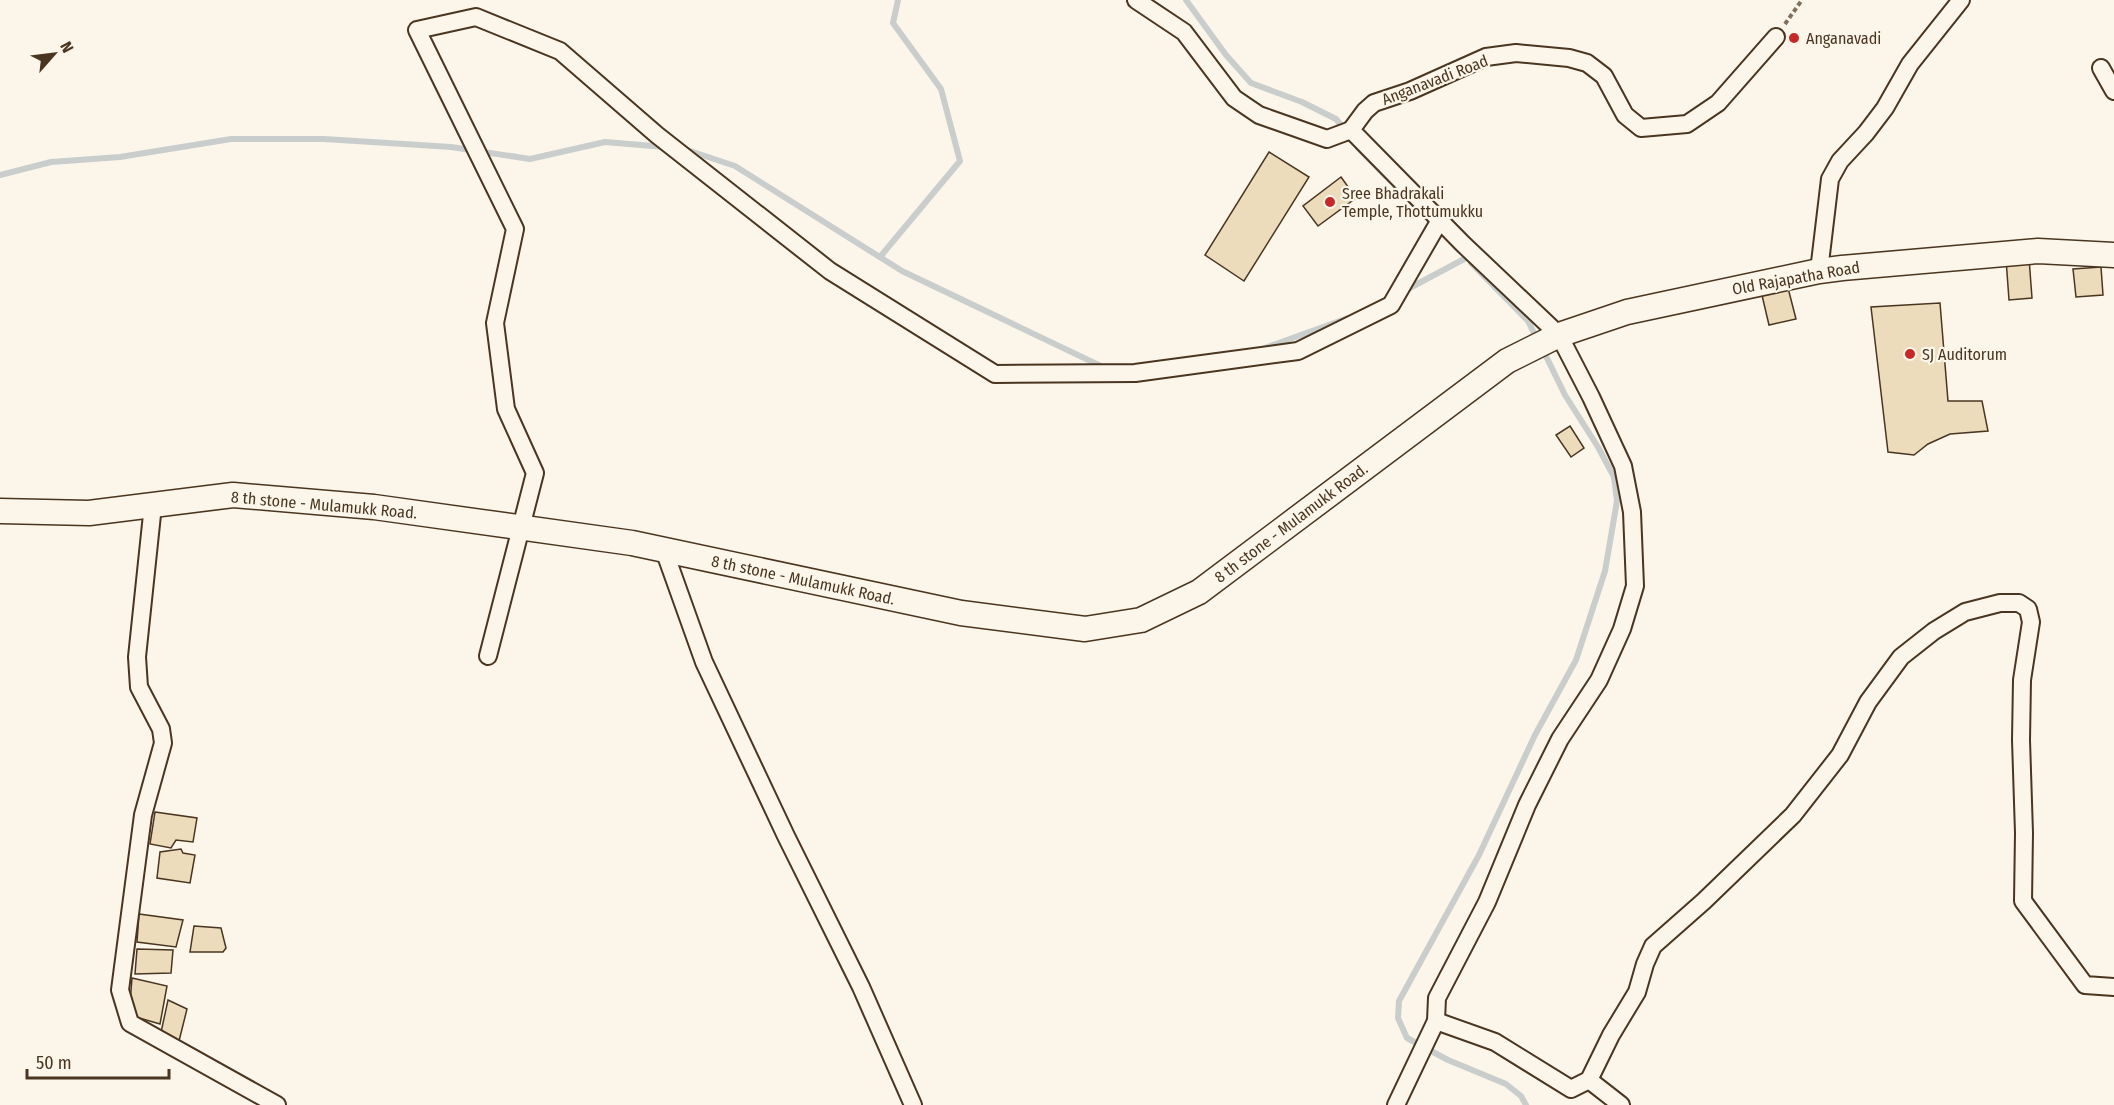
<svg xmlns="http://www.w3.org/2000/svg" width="2114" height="1105" viewBox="0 0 2114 1105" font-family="'Fira Sans Condensed',sans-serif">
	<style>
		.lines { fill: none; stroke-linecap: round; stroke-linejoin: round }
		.stream { stroke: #c9cecd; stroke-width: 6 }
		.building { fill: #ecdcbc; stroke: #4a3520; stroke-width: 1.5 }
		.street-casing { stroke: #4a3520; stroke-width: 20 }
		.secondary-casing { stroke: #4a3520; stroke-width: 27 }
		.path { stroke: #7f6f5c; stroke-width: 4; stroke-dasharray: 4.5 3; stroke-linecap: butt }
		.street { stroke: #fbf6e9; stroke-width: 16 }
		.secondary { stroke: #fbf6e9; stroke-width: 24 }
		.poi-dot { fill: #c62828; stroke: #fbf6e9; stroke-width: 2 }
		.labels { text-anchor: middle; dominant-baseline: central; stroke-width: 4.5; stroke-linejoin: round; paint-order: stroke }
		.poi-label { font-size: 16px; fill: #4a3520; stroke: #fbf6e9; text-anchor: start }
		.street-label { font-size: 16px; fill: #4a3520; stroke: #fbf6e9 }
	</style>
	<rect width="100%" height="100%" fill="#fbf6e9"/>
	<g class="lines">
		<g class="stream">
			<polyline points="1186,0 1226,55 1251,83 1302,102 1336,119 1345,130"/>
			<polyline points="1358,148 1422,213"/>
			<polyline points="684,149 735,166 902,271 1105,368"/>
			<polyline points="0,175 51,162 120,157 231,139 324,139 451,147 530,159 605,142 665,147"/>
			<polyline points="880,257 960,161 941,89 893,23 898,0"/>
			<polyline points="1471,263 1528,321 1538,341"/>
			<polyline points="1406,290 1466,258"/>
			<polyline points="1262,349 1348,318"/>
			<polyline points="1526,1105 1521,1096 1506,1084 1448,1060 1407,1038 1398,1018 1399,1001 1479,855 1535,735 1576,660 1605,571 1617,501 1614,477 1598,447 1565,395 1543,350"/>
		</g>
	</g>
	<g class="building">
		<polygon points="1269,152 1309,177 1244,281 1205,255"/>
		<polygon points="1341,177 1356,198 1318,226 1303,206"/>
		<polygon points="2029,258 2032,298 2009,300 2006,259"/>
		<polygon points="2101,267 2103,295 2076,297 2073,269"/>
		<polygon points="1787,284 1796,319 1769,325 1761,291"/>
		<polygon points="1940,303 1948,401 1982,401 1988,431 1950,434 1928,444 1914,455 1888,452 1871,307"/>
		<polygon points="1570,426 1584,448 1571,457 1556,435"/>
		<polygon points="155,812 197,818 193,842 176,840 171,848 150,844"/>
		<polygon points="181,849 183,853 195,855 190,883 157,878 160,852"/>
		<polygon points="139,914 183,920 176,947 137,942"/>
		<polygon points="194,926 221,928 226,948 223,952 190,952"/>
		<polygon points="137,949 173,950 171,973 135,974"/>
		<polygon points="132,978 167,986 160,1024 129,1015"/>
		<polygon points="168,1000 187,1009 179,1041 160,1037"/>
	</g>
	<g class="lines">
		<defs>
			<g id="street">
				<polyline points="1136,0 1184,32 1234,98 1259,115 1327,139 1351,130"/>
				<polyline points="2101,68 2114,91"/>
				<polyline points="1351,130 1463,244 1559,335 1591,397 1623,466 1632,512 1635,586 1622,629 1599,680 1560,739 1527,805 1487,902 1437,998 1436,1021 1396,1105"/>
				<polyline points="1351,130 1365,111 1374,103 1410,91 1486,57 1516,53 1569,58 1587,63 1604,76 1625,115 1641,128 1687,124 1718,103 1776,37"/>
				<polyline points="1819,271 1830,179 1840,161 1866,133 1885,108 1910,64 1961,0"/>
				<polyline points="153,505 137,657 139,687 161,729 163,743 143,815 120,990 130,1023 277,1105"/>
				<polyline points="664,550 704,662 786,836 861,987 913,1105"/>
				<polyline points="488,656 535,473 506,409 495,323 515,229 417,30 476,17 560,51 657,135 830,271 995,374 1135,373 1298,351 1391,305 1440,220"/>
				<polyline points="1436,1021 1495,1042 1571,1089 1589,1080 1611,1035 1637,992 1645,964 1653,946 1704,901 1793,815 1840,755 1868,702 1901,657 1934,631 1965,612 2000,603 2019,603 2028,609 2031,622 2022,680 2021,740 2024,833 2023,901 2085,985 2114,987"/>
				<polyline points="1589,1080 1621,1105"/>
			</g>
			<polyline id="secondary" points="0,511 89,513 233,495 374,507 632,543 961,613 1085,629 1141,620 1199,592 1507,361 1559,335 1627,312 1819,271 1842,268 2038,251 2114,255"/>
		</defs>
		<use href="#street" class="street-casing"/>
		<use href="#secondary" class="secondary-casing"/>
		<polyline class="path" points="1785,24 1802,0"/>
		<use href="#street" class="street"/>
		<use href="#secondary" class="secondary"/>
	</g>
	<g class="poi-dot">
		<circle cx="1794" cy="38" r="6"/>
		<circle cx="1330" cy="202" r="6"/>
		<circle cx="1910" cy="354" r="6"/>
	</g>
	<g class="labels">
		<g class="poi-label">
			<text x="1806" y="38">Anganavadi</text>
			<text x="1342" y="193">Sree Bhadrakali<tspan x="1342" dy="18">Temple, Thottumukku</tspan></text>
			<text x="1922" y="354">SJ Auditorum</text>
		</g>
		<g class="street-label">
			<text transform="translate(1435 80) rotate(-21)">Anganavadi Road</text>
			<text transform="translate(1796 278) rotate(-10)">Old Rajapatha Road</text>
			<text transform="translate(324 505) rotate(5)">8 th stone - Mulamukk Road.</text>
			<text transform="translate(1291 523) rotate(-37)">8 th stone - Mulamukk Road.</text>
			<text transform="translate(803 580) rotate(12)">8 th stone - Mulamukk Road.</text>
		</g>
	</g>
	<g transform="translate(54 54) rotate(62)" stroke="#fbf6e9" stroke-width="4.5" paint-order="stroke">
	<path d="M0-4.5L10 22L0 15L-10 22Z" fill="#4a3520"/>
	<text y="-9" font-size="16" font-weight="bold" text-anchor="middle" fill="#4a3520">N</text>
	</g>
	<path d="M27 1069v9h142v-9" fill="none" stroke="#4a3520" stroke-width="3"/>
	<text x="36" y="1069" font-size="18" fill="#4a3520" stroke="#fbf6e9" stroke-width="4.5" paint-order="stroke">50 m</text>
</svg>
